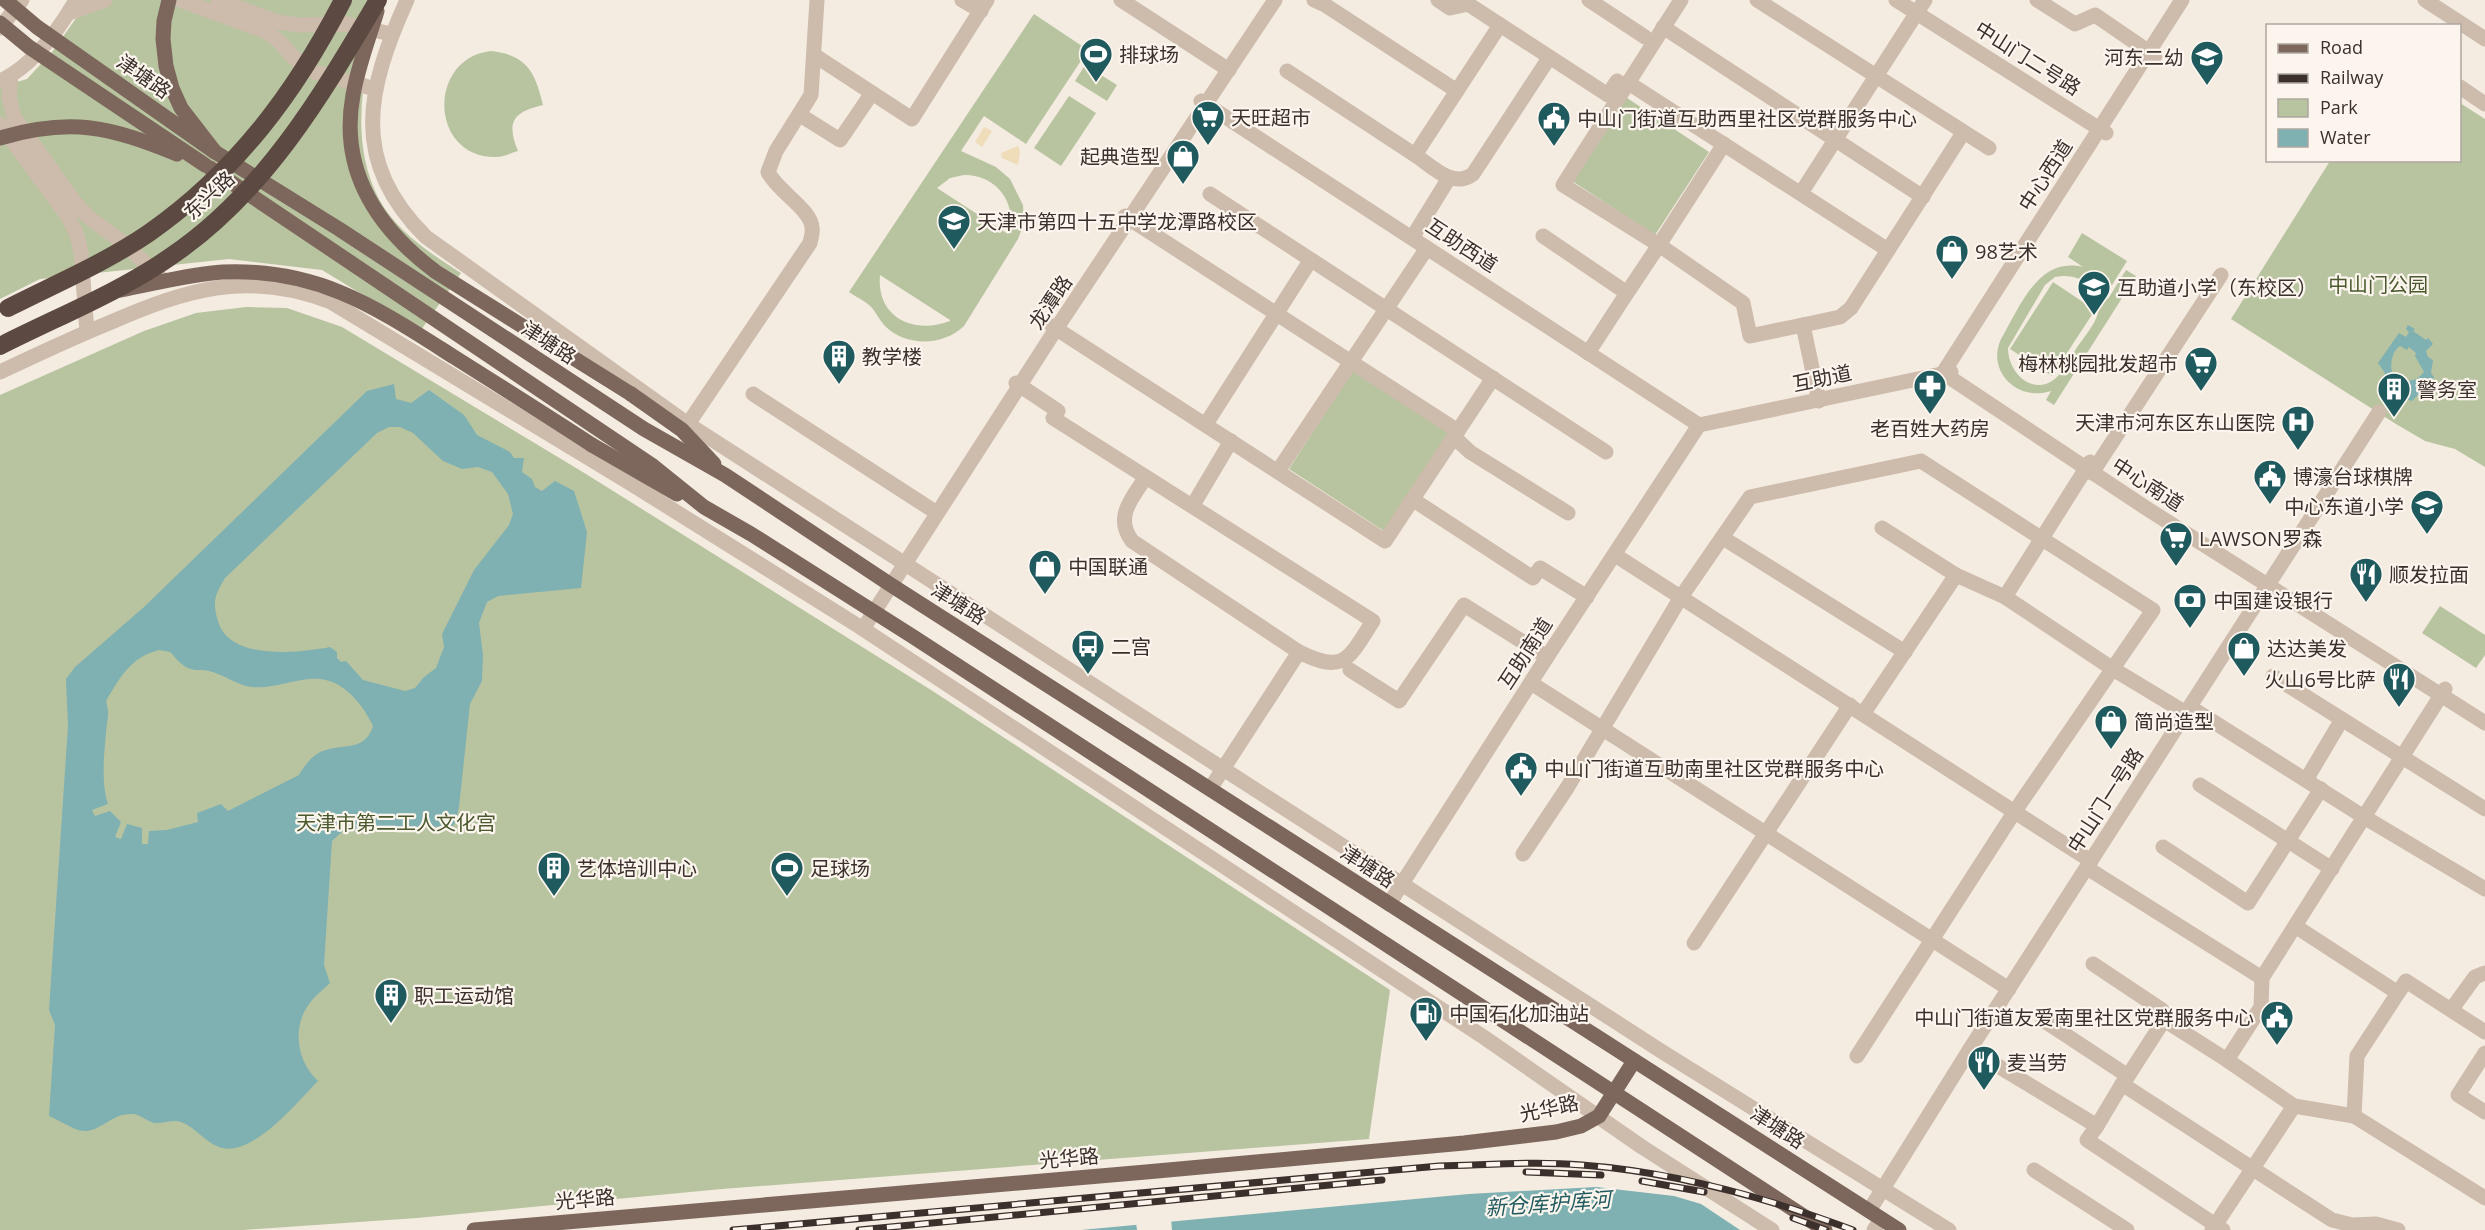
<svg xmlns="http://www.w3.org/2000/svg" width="2485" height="1230" viewBox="0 0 2485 1230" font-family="'Open Sans','Noto Sans SC',sans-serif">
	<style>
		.green { fill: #b8c4a0; fill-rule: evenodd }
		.sand { fill: #efdcb8 }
		.water { fill: #7fb0b2; fill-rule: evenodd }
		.pier { fill: #f4ebe1 }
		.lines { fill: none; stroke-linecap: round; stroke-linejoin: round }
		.minor { stroke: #cdbbac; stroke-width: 15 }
		.major { stroke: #7d675c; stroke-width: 15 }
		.rail-casing { stroke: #3b302b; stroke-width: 7 }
		.rail { stroke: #fbf5ee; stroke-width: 4.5; stroke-dasharray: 14; stroke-linecap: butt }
		.major-bridge { stroke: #7d675c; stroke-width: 15 }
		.highway-bridge { stroke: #5c4a42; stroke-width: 18 }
		.labels { text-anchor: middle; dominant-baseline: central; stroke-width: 4.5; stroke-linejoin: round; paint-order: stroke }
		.poi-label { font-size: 20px; fill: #3b302b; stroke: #fbf5ee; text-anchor: start }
		.street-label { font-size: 20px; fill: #3b302b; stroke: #fbf5ee }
		.park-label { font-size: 20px; fill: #4a5a2e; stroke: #fbf5ee }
		.water-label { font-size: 21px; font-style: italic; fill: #1f5a5e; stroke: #fbf5ee }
	</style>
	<rect width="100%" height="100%" fill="#f4ebe1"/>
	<g class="green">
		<path d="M89 0H379C367 65 346 136 379 199 396 231 431 254 461 273L421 330 322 270 229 259 40 279 0 299V87L27 79 52 52Z"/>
		<path d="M1034 14 1088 50 1026 144 984 116 961 151 996 167 1010 179 1023 205 1024 223 1018 239 964 326C943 346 908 347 886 327 880 321 877 314 872 308 866 301 856 297 849 292ZM964 175C995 174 1019 203 1008 234L937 188 950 178ZM880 275 950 320V321C914 335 876 318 880 275Z"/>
		<path d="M491 51C527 55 535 72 543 105 513 112 506 122 518 151 511 153 503 157 496 157 429 158 427 58 491 51Z"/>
		<polygon points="1085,65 1117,85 1107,101 1075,81"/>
		<polygon points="1069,96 1096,113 1061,166 1034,148"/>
		<polygon points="1624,96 1709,152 1655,235 1569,179"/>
		<polygon points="2460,103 2485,119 2485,467 2455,449 2425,441 2396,424 2231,319 2330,161 2460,160"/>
		<path d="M2082 233 2127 261 2112 285 2095 275 2104 288 2108 299 2126 270 2136 276 2054 405 2046 400 2051 391C2018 402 1986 372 2001 339 2020 307 2038 256 2083 267L2068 257ZM2062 276C2082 275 2104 289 2098 313 2095 325 2083 338 2076 349 2071 357 2065 369 2058 376 2035 399 2008 374 2008 348L2045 285 2055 277Z"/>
		<polygon points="2053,282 2095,310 2052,376 2010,349"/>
		<polygon points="246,307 287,308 342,327 586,474 931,690 1390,990 1369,1139 722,1189 417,1218 243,1230 0,1230 0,395 144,331 196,313"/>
		<polygon points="1354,368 1450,431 1384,531 1289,469"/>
		<polygon points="2440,606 2485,635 2485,655 2476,668 2422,633"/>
	</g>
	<g class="sand">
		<polygon points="984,127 992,131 982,147 975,142"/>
		<polygon points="1018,146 1020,152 1018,165 1002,158 1001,153"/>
	</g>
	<g class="water">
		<path d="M2408 325 2415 329 2413 331 2426 340 2428 338 2433 344 2426 351 2428 357 2433 360 2431 373 2434 377 2430 384 2432 387 2428 393 2422 390 2412 401C2403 399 2395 389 2387 384L2388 381 2383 377 2385 373 2378 363 2399 333 2406 337 2409 332 2406 329ZM2400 346 2407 350 2409 347 2416 353 2415 356 2424 372 2417 379 2408 381 2392 372C2390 364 2392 351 2400 346Z"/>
		<path d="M394 384 396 399 411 403 429 390 464 415 477 435 510 452 514 458H524L522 472 532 479 535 487 542 491 555 481 574 491 587 532 581 588 498 596 487 602 479 623 483 655 482 681 470 704 459 807 456 821 453 826 344 830 332 841 324 965 330 983C322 991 313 997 307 1007 292 1030 298 1063 318 1081 297 1102 252 1159 219 1147 205 1142 195 1127 181 1122 173 1119 163 1124 154 1123 147 1121 141 1115 133 1114 110 1112 99 1136 78 1130 69 1127 59 1120 49 1116L55 1025 49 1010 68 726 66 679 75 667 144 607 367 391ZM389 427H400L413 433 443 461 462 469 478 467 492 472 508 494 513 514 509 525 474 570 442 634 444 647 436 668 424 677 415 688 405 691 363 680 346 661 341 662 337 658V652L330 647C299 653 229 661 218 621 212 601 215 595 225 578L377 433ZM159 650 170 652C176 658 182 667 191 669 197 671 203 669 209 671 223 674 238 686 252 687 273 689 291 680 311 679 341 676 362 703 373 726 364 755 338 741 317 754 309 759 304 767 299 775L228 811 221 804 197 813 198 822 167 830 149 831 148 844H142V828L127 824 121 839 115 837 121 822 110 811 95 816 92 810 108 804C101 783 104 755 106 733 107 719 110 715 106 701 120 677 131 657 159 650Z"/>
		<polygon points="1596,1187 1674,1196 1701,1204 1740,1230 1081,1230 1469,1194"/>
	</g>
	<polygon class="pier" points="1171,1219 1172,1230 1137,1230 1136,1222"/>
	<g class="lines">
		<g class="minor">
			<polyline points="180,0 265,31 279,41 292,56 315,72 375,89"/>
			<polyline points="218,0 278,22 299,25 347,24 391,34"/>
			<path d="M407 0C367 89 349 161 426 237L688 424 1661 1051 1949 1230"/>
			<polyline points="962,0 981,11"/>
			<polyline points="1121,0 1229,70"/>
			<polyline points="1314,0 1325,5 1457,91"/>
			<polyline points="1438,0 1450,8 1468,4 1608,95 1617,81"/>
			<polyline points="1589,0 1645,37"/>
			<polyline points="1681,0 1563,185 1659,245 1724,144"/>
			<polyline points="1757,0 1989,148"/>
			<polyline points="1896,0 2106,133"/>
			<polyline points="2037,0 2075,24 2095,15 2155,56"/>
			<polyline points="2425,0 2485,39"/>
			<polyline points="69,13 105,0"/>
			<polyline points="1663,27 1923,197"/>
			<polyline points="0,28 22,0"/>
			<polyline points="814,55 912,119 987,0"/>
			<polyline points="1287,71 1415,155 1500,25"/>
			<polyline points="11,76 9,97 14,117 74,201 87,216 122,242 159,276"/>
			<path d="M0 81C33 66 58 31 76 0"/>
			<polyline points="1627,82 1888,250"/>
			<polyline points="2460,87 2485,104"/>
			<polyline points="1201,101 1699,425"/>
			<polyline points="800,115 840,140 872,93"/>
			<polyline points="0,124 69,218 77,235 81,253 87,332"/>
			<path d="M1415 155C1433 167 1453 189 1473 174L1549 58"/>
			<polyline points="1801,193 1925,0"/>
			<polyline points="1210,194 1606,452"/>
			<polyline points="1125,216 1458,431"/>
			<polyline points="1543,236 1627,293 1659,245 1743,303 1750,336 1803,325 1819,401"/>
			<polyline points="1412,238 1449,178"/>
			<polyline points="1803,325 1840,317 1851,308 1963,133"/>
			<polyline points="1052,326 1385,541 1493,378"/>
			<polyline points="1588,353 1627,293"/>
			<path d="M0 372C36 355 72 338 109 323 187 289 248 270 331 302L630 483 860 627 1485 1038 1642 1147 1772 1230"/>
			<polyline points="1943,373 2146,508 2485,723"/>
			<polyline points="1943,373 2182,0"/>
			<path d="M1016 383 1058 411 1053 418 1373 621C1349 658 1345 675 1299 652L1132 541C1114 517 1132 498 1146 477"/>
			<polyline points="753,394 937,513"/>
			<polyline points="1206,424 1310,261"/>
			<polyline points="1699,425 1951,372"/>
			<path d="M681 429 688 424 810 243C811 238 813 233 812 228 812 210 777 191 768 172L776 151 811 95 817 0"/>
			<polyline points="1454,437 1470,452 1568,513"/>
			<polyline points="1278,471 1427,248"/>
			<polyline points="2092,473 2221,275"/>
			<polyline points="1412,499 1533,578 1540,568 1587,597"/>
			<polyline points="1193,505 1231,441"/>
			<polyline points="1882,528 1956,575 2005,597 2113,669 2186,713"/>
			<polyline points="1723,538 1905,652"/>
			<polyline points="1615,555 2091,861"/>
			<polyline points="2005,597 2090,462"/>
			<polyline points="863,629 1056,329 1275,0"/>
			<polyline points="1350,670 1399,701 1464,605 1547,657"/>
			<polyline points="2273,676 2485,809"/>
			<polyline points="1531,683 2009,989"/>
			<polyline points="2190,707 2364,817 2485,889"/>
			<polyline points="1863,714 1956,575"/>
			<polyline points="2306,780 2341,721"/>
			<polyline points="2200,785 2332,869"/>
			<polyline points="1210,789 1299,652"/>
			<polyline points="2163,847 2248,903 2321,789"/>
			<polyline points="1523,854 1567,788 1681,597 1750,497 1921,461 2153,610 2015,811 1857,1056"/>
			<polyline points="2087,868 2262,978 2445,689"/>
			<polyline points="1389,904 1547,657 1699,425"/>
			<polyline points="2295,926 2398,993 2357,1056 2354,1116 2485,1198"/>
			<polyline points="1694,943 1850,705"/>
			<polyline points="2093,964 2162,1010 2164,1020"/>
			<polyline points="2398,993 2406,981 2485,1032"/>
			<polyline points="2451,1010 2475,977 2485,973"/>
			<polyline points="2043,1020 2128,1076 2122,1084 2332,1220 2352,1225 2376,1224 2398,1230"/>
			<polyline points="1970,1049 2097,1126 2087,1140 2223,1230"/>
			<polyline points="2485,1053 2458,1095 2485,1112"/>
			<polyline points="2128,1076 2164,1020 2227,1060"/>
			<polyline points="2294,1106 2354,1116"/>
			<polyline points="2097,1126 2122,1084"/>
			<polyline points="2034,1170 2127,1230"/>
			<polyline points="1869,1211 1970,1049 2379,412"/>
			<polyline points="1874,1230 1881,1219"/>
			<polyline points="2212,1230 2294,1106 2227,1060 2261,1007 2262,978"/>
		</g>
		<g class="major">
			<polyline points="169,0 164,21 163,39 166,66 172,88 181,108 215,152 339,229 644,429 725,475 891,585 1899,1230"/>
			<polyline points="210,168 653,466 704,507 751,534 912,636 1825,1230"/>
			<polyline points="631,394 682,430 714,464"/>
			<polyline points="592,445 677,494"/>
			<polyline points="474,1230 1146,1172 1464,1143 1556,1132 1581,1126 1599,1116 1634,1061"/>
		</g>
		<defs>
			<g id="rail">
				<polyline points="1526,1172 1601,1175"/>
				<polyline points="1642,1181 1704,1192"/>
				<polyline points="1793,1218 1826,1230"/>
				<path d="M733 1230 1439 1166C1487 1165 1535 1161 1582 1165 1675 1172 1765 1197 1853 1230"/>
				<polyline points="859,1230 1382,1180"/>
			</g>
		</defs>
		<use href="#rail" class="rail-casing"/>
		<use href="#rail" class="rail"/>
		<g class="major-bridge">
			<polyline points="5,0 37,27 215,152"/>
			<path d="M377 11C369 38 358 66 353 95 339 171 377 228 436 272L631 394"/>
			<polyline points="0,23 29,47 205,165"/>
			<path d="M0 138C72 117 110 127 177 154"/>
			<path d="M120 290C154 284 189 274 223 272 319 268 377 308 454 357 500 386 546 415 592 445"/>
		</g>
		<g class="highway-bridge">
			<path d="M8 308C55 284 105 263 149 233 236 172 295 93 343 0"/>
			<path d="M0 346C57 317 118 293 170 257 264 194 322 95 378 0"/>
		</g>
	</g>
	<defs>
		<symbol id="stadium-pin" viewBox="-11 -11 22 30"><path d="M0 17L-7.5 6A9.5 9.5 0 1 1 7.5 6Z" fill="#1f5a5e" stroke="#fbf5ee"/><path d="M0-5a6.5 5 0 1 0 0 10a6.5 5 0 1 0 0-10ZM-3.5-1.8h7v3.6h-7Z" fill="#fff"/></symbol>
		<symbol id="school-pin" viewBox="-11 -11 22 30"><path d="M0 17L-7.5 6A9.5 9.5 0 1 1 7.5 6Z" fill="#1f5a5e" stroke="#fbf5ee"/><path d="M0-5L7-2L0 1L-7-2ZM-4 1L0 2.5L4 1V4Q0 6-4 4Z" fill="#fff"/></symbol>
		<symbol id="supermarket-pin" viewBox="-11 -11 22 30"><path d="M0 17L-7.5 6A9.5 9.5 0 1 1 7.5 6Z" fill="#1f5a5e" stroke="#fbf5ee"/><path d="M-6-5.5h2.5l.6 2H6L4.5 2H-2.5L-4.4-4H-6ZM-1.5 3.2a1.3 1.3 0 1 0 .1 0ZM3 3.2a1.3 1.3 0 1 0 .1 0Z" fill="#fff"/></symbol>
		<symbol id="civic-pin" viewBox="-11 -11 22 30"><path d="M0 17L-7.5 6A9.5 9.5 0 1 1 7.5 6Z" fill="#1f5a5e" stroke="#fbf5ee"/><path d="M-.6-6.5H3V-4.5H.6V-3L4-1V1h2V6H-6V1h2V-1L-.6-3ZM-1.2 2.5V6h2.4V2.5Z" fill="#fff"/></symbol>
		<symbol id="shop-pin" viewBox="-11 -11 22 30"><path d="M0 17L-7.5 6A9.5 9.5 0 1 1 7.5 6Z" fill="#1f5a5e" stroke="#fbf5ee"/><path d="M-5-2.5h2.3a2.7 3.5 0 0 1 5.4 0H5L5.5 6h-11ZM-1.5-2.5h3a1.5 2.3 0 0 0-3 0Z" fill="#fff"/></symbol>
		<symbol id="building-pin" viewBox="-11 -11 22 30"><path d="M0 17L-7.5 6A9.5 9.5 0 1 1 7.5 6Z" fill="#1f5a5e" stroke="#fbf5ee"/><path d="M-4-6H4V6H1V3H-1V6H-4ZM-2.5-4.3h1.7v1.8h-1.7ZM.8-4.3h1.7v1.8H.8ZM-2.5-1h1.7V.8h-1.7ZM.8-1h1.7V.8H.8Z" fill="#fff"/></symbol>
		<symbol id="pharmacy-pin" viewBox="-11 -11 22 30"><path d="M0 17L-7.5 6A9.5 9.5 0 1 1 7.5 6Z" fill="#1f5a5e" stroke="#fbf5ee"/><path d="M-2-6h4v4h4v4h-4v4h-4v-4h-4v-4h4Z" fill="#fff"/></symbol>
		<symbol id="hospital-pin" viewBox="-11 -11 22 30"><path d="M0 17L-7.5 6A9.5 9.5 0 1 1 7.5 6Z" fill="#1f5a5e" stroke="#fbf5ee"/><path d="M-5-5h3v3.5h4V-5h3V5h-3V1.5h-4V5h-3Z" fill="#fff"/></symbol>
		<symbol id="restaurant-pin" viewBox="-11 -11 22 30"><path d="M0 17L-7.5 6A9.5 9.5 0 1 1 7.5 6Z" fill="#1f5a5e" stroke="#fbf5ee"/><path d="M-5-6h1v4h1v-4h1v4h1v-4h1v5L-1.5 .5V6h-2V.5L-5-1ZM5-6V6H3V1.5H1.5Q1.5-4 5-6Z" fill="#fff"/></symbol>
		<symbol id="bank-pin" viewBox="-11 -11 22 30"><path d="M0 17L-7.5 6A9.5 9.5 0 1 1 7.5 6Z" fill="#1f5a5e" stroke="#fbf5ee"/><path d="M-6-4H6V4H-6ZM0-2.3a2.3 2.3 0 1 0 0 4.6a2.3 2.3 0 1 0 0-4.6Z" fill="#fff"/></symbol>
		<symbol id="bus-pin" viewBox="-11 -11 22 30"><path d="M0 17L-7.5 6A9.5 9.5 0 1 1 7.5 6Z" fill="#1f5a5e" stroke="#fbf5ee"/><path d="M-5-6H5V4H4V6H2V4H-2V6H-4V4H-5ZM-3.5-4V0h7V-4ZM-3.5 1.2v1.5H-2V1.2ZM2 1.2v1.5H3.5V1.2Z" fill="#fff"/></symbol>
		<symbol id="fuel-pin" viewBox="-11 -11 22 30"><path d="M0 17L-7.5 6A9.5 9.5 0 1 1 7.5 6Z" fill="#1f5a5e" stroke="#fbf5ee"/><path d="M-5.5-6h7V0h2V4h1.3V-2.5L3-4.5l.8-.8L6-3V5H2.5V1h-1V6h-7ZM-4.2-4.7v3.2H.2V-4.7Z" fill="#fff"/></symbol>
	</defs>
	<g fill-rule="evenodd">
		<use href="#stadium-pin" x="1077" y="35" width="38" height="52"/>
		<use href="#school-pin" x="2188" y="38" width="38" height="52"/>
		<use href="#supermarket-pin" x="1189" y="98" width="38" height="52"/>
		<use href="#civic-pin" x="1535" y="99" width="38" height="52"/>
		<use href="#shop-pin" x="1164" y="137" width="38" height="52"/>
		<use href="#school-pin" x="935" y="202" width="38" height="52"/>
		<use href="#shop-pin" x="1933" y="232" width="38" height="52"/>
		<use href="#school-pin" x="2075" y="268" width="38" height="52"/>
		<use href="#building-pin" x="820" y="337" width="38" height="52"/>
		<use href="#supermarket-pin" x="2182" y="344" width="38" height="52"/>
		<use href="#pharmacy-pin" x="1911" y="367" width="38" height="52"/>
		<use href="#building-pin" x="2375" y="370" width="38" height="52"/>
		<use href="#hospital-pin" x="2279" y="403" width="38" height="52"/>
		<use href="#civic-pin" x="2251" y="457" width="38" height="52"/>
		<use href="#school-pin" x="2408" y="487" width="38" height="52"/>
		<use href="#supermarket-pin" x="2157" y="519" width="38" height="52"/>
		<use href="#shop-pin" x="1026" y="547" width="38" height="52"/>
		<use href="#restaurant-pin" x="2347" y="555" width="38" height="52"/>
		<use href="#bank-pin" x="2171" y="581" width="38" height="52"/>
		<use href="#bus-pin" x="1069" y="627" width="38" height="52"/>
		<use href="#shop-pin" x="2225" y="629" width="38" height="52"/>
		<use href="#restaurant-pin" x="2380" y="660" width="38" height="52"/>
		<use href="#shop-pin" x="2092" y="702" width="38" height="52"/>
		<use href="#civic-pin" x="1502" y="749" width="38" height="52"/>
		<use href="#building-pin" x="535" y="849" width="38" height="52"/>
		<use href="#stadium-pin" x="768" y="849" width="38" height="52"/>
		<use href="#building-pin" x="372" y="976" width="38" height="52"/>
		<use href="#fuel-pin" x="1407" y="994" width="38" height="52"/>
		<use href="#civic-pin" x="2258" y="998" width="38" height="52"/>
		<use href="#restaurant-pin" x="1965" y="1043" width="38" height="52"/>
	</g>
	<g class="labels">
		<g class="poi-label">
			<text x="1119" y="54">排球场</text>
			<text x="2184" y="57" text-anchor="end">河东二幼</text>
			<text x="1231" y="117">天旺超市</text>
			<text x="1577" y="118">中山门街道互助西里社区党群服务中心</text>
			<text x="1160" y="156" text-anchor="end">起典造型</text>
			<text x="977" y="221">天津市第四十五中学龙潭路校区</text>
			<text x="1975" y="251">98艺术</text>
			<text x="2117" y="287">互助道小学（东校区）</text>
			<text x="862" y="356">教学楼</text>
			<text x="2178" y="363" text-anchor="end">梅林桃园批发超市</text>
			<text x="2417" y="389">警务室</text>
			<text x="2275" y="422" text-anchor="end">天津市河东区东山医院</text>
			<text x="1930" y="428" text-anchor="middle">老百姓大药房</text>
			<text x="2293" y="476">博濠台球棋牌</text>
			<text x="2404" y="506" text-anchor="end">中心东道小学</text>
			<text x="2199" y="538">LAWSON罗森</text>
			<text x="1068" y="566">中国联通</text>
			<text x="2389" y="574">顺发拉面</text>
			<text x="2213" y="600">中国建设银行</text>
			<text x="1111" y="646">二宫</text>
			<text x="2267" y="648">达达美发</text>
			<text x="2376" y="679" text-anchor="end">火山6号比萨</text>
			<text x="2134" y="721">简尚造型</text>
			<text x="1544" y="768">中山门街道互助南里社区党群服务中心</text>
			<text x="577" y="868">艺体培训中心</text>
			<text x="810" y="868">足球场</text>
			<text x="414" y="995">职工运动馆</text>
			<text x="1449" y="1013">中国石化加油站</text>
			<text x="2254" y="1017" text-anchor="end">中山门街道友爱南里社区党群服务中心</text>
			<text x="2007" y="1062">麦当劳</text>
		</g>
		<g class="street-label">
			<text transform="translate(2028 58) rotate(32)">中山门二号路</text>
			<text transform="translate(144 76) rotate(35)">津塘路</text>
			<text transform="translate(2045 175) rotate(-57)">中心西道</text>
			<text transform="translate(209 195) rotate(-43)">东兴路</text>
			<text transform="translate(1462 245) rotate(33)">互助西道</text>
			<text transform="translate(1050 302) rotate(-56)">龙潭路</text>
			<text transform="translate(549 342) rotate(33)">津塘路</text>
			<text transform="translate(1822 378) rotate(-12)">互助道</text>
			<text transform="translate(2148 484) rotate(33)">中心南道</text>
			<text transform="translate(959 603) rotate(32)">津塘路</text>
			<text transform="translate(1525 653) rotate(-57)">互助南道</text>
			<text transform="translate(2105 800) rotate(-57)">中山门一号路</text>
			<text transform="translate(1368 866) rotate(33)">津塘路</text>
			<text transform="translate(1549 1108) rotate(-12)">光华路</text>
			<text transform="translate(1778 1127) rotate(33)">津塘路</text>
			<text transform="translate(1069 1158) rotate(-5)">光华路</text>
			<text transform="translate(585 1199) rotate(-5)">光华路</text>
		</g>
		<g class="park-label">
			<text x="2378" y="284">中山门公园</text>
			<text x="396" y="822">天津市第二工人文化宫</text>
		</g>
		<g class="water-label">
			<text transform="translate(1548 1203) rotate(-4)">新仓库护库河</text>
		</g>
	</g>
	<rect x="2266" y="24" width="195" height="138" fill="#fbf5ee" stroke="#aea6a0" stroke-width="1.5"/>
	<rect x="2278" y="44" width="30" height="9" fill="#7d675c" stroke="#aea6a0" stroke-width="1.5"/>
	<text x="2320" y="54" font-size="18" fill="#3b302b">Road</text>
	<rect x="2278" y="74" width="30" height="9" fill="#3b302b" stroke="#aea6a0" stroke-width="1.5"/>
	<text x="2320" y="84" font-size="18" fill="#3b302b">Railway</text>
	<rect x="2278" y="99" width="30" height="18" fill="#b8c4a0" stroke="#aea6a0" stroke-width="1.5"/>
	<text x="2320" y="114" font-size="18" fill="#3b302b">Park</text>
	<rect x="2278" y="129" width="30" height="18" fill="#7fb0b2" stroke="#aea6a0" stroke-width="1.5"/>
	<text x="2320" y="144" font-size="18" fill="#3b302b">Water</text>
</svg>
